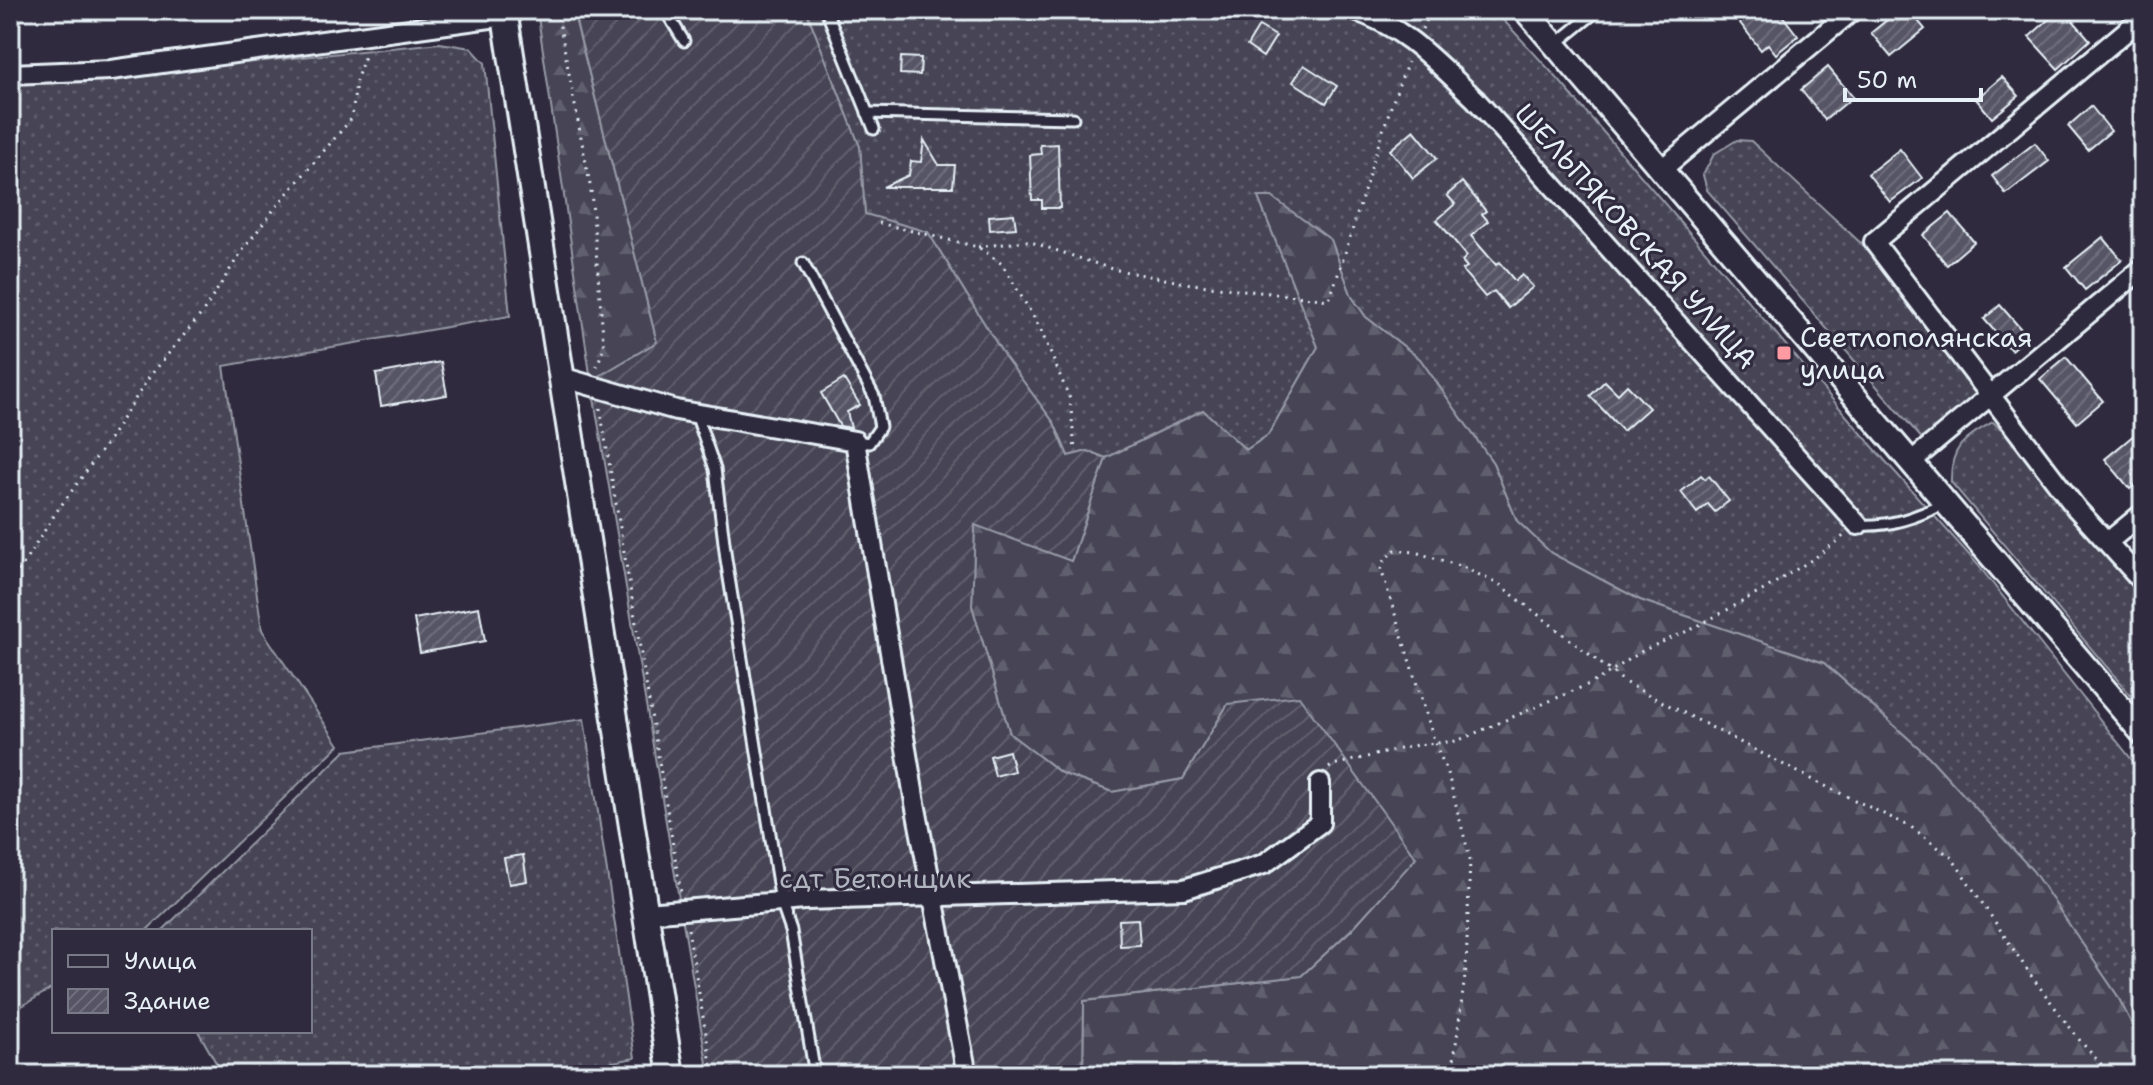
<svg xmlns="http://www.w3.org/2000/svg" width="2153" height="1085" viewBox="0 0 2153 1085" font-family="'Shantell Sans',sans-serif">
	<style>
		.grass { fill: url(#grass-dots); stroke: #979aa6; stroke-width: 2 }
		.forest { fill: url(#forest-firs); stroke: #979aa6; stroke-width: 2 }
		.garden { fill: url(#garden-furrows); stroke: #979aa6; stroke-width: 2 }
		.building { fill: url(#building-hatch); stroke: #e8f1f8; stroke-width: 2 }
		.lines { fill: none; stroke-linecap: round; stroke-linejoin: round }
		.service-casing { stroke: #e8f1f8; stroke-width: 15 }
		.minor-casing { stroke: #e8f1f8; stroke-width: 24 }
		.tertiary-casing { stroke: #e8f1f8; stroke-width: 28 }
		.secondary-casing { stroke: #e8f1f8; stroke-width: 30 }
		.path { stroke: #e8f1f8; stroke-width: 3; stroke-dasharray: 2 6; stroke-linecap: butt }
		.service { stroke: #2f2a3d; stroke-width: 9 }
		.minor { stroke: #2f2a3d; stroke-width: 18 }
		.tertiary { stroke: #2f2a3d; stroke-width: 22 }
		.secondary { stroke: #2f2a3d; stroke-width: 24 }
		.poi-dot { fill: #ff9aa2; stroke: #2f2a3d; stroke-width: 3 }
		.labels { text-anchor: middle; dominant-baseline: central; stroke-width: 6; stroke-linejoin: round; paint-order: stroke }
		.street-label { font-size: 28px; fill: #e8f1f8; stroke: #2f2a3d }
		.poi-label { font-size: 28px; fill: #e8f1f8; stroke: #2f2a3d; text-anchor: start }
		.park-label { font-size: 28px; fill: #afb4bf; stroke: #2f2a3d }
	</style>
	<defs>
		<pattern id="grass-dots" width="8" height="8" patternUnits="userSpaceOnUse" patternTransform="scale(2)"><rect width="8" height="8" fill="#464455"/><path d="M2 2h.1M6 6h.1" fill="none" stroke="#615f6e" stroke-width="1.8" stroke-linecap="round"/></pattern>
		<pattern id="forest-firs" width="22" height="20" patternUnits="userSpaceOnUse" patternTransform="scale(2)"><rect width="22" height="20" fill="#464455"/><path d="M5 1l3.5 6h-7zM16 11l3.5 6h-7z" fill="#615f6e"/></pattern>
		<pattern id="garden-furrows" width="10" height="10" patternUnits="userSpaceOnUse" patternTransform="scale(2)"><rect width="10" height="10" fill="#464455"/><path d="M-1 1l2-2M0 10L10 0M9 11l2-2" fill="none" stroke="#615f6e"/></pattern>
		<pattern id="building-hatch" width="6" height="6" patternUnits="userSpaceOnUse" patternTransform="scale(2)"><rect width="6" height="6" fill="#575565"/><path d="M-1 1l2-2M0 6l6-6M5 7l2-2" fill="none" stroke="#6f6e7c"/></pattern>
	</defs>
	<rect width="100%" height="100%" fill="#2f2a3d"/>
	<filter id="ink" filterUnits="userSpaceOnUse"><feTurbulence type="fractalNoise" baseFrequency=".0125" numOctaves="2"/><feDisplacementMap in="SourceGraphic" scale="16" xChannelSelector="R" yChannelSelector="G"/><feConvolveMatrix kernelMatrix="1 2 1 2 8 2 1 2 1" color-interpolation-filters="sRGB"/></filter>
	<g filter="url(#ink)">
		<g class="grass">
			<polygon points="806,10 1494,10 1557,78 1880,455 1978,565 2143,774 2143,1046 2117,995 2033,871 1929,757 1824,663 1640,600 1551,553 1517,521 1493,463 1420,359 1366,317 1352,297 1331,240 1258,197 1318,347 1268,435 1246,450 1203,410 1106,458 1088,451 1068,456 1054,423 1005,357 928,232 865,214 860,147"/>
			<polygon points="440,43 471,48 485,63 510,316 224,366 262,630 339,745 146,931 54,931 54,987 10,1013 10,81 44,83"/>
			<polygon points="1737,140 1751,141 1866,248 1978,390 1967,407 1924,441 1707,190 1703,175 1714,154"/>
			<path d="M1993 422 2013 440 2143 596V710L1951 482C1950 446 1965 438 1993 422Z"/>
			<polygon points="584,719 635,1058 542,1075 223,1075 198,1031 310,1031 310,931 162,931 345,751"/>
		</g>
		<g class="forest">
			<polygon points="537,10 573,10 657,342 591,381"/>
			<polygon points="1258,197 1272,197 1331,240 1352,297 1366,317 1420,359 1493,463 1517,521 1551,553 1640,600 1824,663 1929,757 2033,871 2117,995 2143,1046 2143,1075 1083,1075 1084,1001 1301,976 1351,930 1416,857 1228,704 1183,779 1112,792 1061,773 1010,734 972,606 975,524 1071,561 1106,458 1203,410 1246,450 1268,435 1318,347"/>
		</g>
		<polygon class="garden" points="573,10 806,10 860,147 865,214 928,232 1005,357 1054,423 1068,456 1088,451 1106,458 1071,561 975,525 972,606 1010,734 1061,773 1112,792 1183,779 1228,704 1299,696 1416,858 1351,930 1301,976 1084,1001 1083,1075 709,1075 591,381 657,342"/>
		<g class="building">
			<polygon points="1730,10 1778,10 1798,36 1776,54 1768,44 1761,50"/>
			<polygon points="1899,10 1909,10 1925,29 1891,57 1871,33"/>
			<polygon points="2059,10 2064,10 2090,40 2058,69 2029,37"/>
			<polygon points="1259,26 1276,36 1263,57 1247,46"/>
			<polygon points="901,57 921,58 920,75 900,74"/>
			<polygon points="1304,65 1337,86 1326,103 1293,82"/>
			<polygon points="1828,67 1853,97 1825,120 1801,90"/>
			<polygon points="2002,77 2019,96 1992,118 1976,99"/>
			<polygon points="2091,106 2111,131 2088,150 2068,126"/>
			<polygon points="1414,130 1437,158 1413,178 1390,150"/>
			<polygon points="924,140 939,165 955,165 953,187 883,187 909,175 911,161 921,162"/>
			<polygon points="2035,143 2049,161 2006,194 1992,176"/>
			<polygon points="1058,144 1060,208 1042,208 1042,200 1032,200 1030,155 1041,154 1040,145"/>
			<polygon points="1900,149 1922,178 1890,202 1868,174"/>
			<polygon points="1462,182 1486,211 1482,214 1488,221 1471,236 1496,265 1499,262 1515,281 1522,275 1533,287 1508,308 1494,291 1485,297 1462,270 1467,267 1462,261 1467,256 1437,220 1455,204 1447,195"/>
			<polygon points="1950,213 1974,242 1947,265 1923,235"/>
			<polygon points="1014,214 1016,228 990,230 989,216"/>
			<polygon points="2103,237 2122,260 2085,290 2066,267"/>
			<polygon points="2000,305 2027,336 2011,350 1984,319"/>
			<polygon points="2066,357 2103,401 2077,423 2040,379"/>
			<polygon points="441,362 447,395 381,406 376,374"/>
			<polygon points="844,379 860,405 847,412 851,428 840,426 821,393"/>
			<polygon points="1605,381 1618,394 1627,385 1649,408 1623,431 1590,396"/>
			<polygon points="2143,431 2143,478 2130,489 2105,459 2135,434 2137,436"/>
			<polygon points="1701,475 1705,479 1709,476 1729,501 1715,512 1708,504 1697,513 1681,492"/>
			<polygon points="479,607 485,641 420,653 414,619"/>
			<polygon points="1009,751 1014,771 995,776 990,756"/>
			<polygon points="523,855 527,881 509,884 504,858"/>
			<polygon points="1138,919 1140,945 1120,946 1119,920"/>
		</g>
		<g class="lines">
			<defs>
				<g id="service">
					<polyline points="665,10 684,41"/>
					<polyline points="826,10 874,129"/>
					<polyline points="1556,44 1598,10"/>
					<polyline points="867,113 1073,118"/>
					<polyline points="803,263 874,396 880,427 869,443 855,441"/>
					<polyline points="696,414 715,469 726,559 781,902 791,931 815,1075"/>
					<path d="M1858 525C1891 527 1917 517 1946 503"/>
				</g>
				<g id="minor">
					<path d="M1352 10C1402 24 1438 64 1475 99L1858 525"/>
					<polyline points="2143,17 1874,242 2076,508 2143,582"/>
					<polyline points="10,74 111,70 505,16"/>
					<polyline points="1662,169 1853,10"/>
					<polyline points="561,377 676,410 855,441 915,803 967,1075"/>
					<polyline points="1912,461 2143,268"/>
					<polyline points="2109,541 2143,513"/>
					<polyline points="646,913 805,900 1184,889 1264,864 1320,823 1320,783"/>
				</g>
				<polyline id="tertiary" points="1525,10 2143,734"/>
				<polyline id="secondary" points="504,10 671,1075"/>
			</defs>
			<use href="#service" class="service-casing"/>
			<use href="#minor" class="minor-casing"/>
			<use href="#tertiary" class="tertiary-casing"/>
			<use href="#secondary" class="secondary-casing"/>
			<g class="path">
				<polyline points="557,10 591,190 604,347 596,369"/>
				<polyline points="1422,29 1432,10"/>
				<polyline points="879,223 978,247 1002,264 1039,326 1070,399 1075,450"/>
				<path d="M978 247 1028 241 1112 269 1191 284 1329 300C1358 221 1376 139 1408 62"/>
				<polyline points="600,408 681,893"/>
				<polyline points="10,585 57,511 104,447 150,376 203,312 240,254 275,208 352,118 356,81 366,52"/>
				<polyline points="1329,768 1333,765 1417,745 1457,741 1596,681 1644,650 1692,629 1762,591 1816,557 1845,535"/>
				<polyline points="688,929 713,1075"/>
				<polyline points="1452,1075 1466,968 1470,859 1448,774 1435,743 1381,569 1385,559 1395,550 1415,552 1463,567 1500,585 1626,683 1821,784 1911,827 1952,858 2032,977 2081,1042 2111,1075"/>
			</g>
			<use href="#service" class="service"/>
			<use href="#minor" class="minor"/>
			<use href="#tertiary" class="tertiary"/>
			<use href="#secondary" class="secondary"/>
		</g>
	</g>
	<rect class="poi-dot" x="1776" y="345" width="16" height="16" rx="4"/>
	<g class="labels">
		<g class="street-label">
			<text transform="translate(1636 236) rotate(48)">ШЕЛЬПЯКОВСКАЯ УЛИЦА</text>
		</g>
		<g class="poi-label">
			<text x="1800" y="337">Светлополянская<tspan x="1800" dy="32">улица</tspan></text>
		</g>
		<g class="park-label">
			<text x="875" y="878">сдт Бетонщик</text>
		</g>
	</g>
	<rect width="2153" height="1085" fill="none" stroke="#2f2a3d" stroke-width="40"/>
	<rect x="20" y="20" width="2113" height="1045" fill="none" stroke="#e8f1f8" stroke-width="3" filter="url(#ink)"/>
	<rect x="52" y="929" width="260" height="104" fill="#2f2a3d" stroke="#797a88" stroke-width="2"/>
	<rect x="68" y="955" width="40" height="12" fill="#2f2a3d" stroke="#797a88" stroke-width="2"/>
	<text x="124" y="969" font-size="24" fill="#e8f1f8">Улица</text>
	<rect x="68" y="989" width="40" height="24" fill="url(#building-hatch)" stroke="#797a88" stroke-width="2"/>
	<text x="124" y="1009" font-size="24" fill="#e8f1f8">Здание</text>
	<path d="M1845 88v12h136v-12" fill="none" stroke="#e8f1f8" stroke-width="4"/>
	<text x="1857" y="88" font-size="24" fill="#e8f1f8" stroke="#2f2a3d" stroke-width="6" paint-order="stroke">50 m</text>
</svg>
